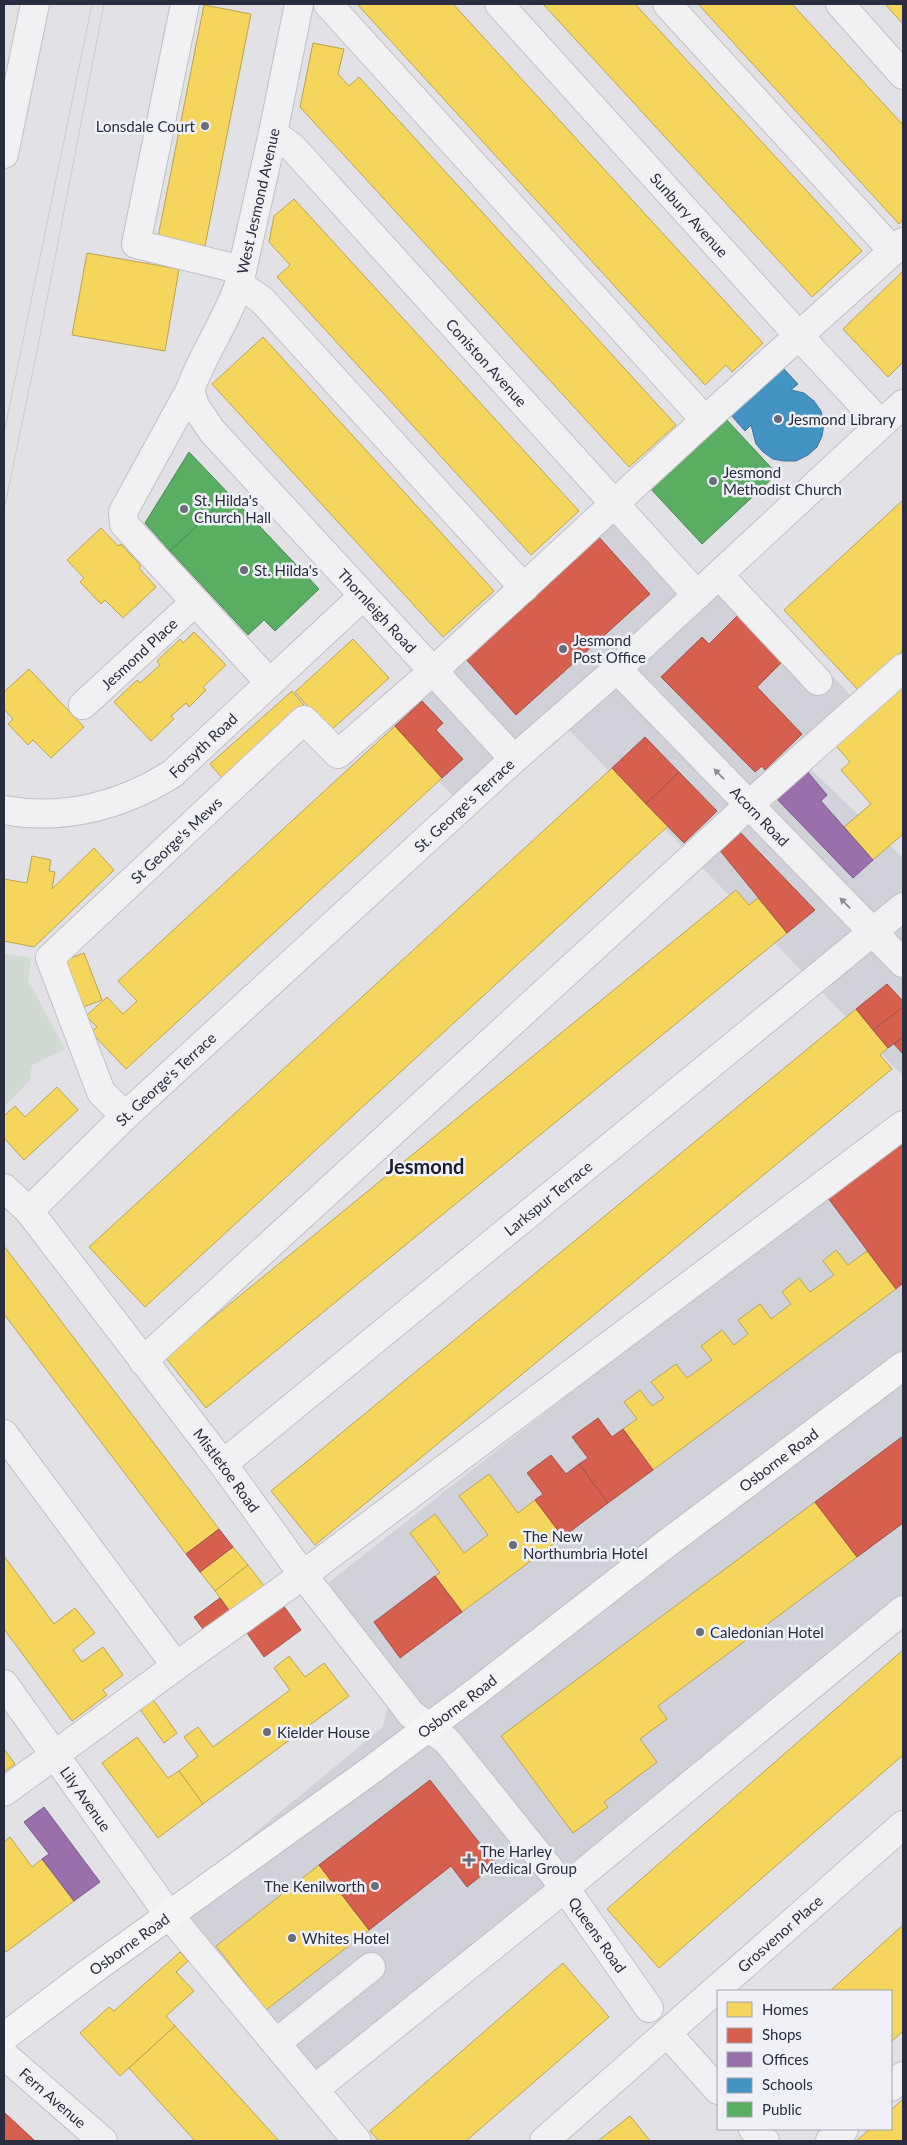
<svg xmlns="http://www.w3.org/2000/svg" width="907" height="2145" viewBox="0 0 907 2145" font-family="Lato,sans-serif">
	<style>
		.built { fill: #d0d1d9 }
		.green { fill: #d0d9d2 }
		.homes { fill: #f6d55c; stroke: #b8a353 }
		.shops { fill: #d6604d; stroke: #a25149 }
		.offices { fill: #9970ab; stroke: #775c8b }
		.schools { fill: #4393c3; stroke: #3b749b }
		.public { fill: #5aae61; stroke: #4b8757 }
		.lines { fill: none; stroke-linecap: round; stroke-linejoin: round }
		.minor-casing { stroke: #c0c0c4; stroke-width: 30 }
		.major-casing { stroke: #bebfc4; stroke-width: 30 }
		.minor { stroke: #f1f1f3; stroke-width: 28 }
		.major { stroke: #f5f5f6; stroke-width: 28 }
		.tram { stroke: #cacbce; stroke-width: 1 }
		.oneway { fill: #8d8f99 }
		.poi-dot { fill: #6a6c79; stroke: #eff1f6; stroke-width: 2 }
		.labels { text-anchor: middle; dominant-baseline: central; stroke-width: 5; stroke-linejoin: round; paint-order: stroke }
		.poi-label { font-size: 15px; fill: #292d3f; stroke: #eff1f6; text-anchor: start }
		.street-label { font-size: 15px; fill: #292d3f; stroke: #eff1f6 }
		.district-label { font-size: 20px; font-weight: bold; fill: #1c1e2f; stroke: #eff1f6 }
	</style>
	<rect width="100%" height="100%" fill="#e2e2e6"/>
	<g class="built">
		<polygon points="608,519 693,609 736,572 854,699 795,754 903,858 903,1076 552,712 454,797 384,723"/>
		<polygon points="903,1132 903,1599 318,2075 170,1903 383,1727 395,1671 328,1583"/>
	</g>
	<polygon class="green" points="4,954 31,958 28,980 65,1049 32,1065 30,1080 4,1107"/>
	<g class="homes">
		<polygon points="357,4 453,4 763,343 732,372 726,365 705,385"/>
		<polygon points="543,4 635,4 862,251 812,297"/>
		<polygon points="698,4 792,4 903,125 903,219 899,224"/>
		<polygon points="885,4 903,4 903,24"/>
		<polygon points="204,5 251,14 205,246 158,237"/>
		<polygon points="313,43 344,49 338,74 349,86 359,77 676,425 629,467 300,107"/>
		<polygon points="294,199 579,511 531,555 277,277 290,265 269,242 274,216"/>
		<polygon points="87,253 179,269 165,351 72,335"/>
		<polygon points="903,271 903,362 888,377 843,329"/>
		<polygon points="263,337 494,591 443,637 212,384"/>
		<polygon points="903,500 903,650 859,691 784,610"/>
		<polygon points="101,528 118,546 121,544 141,566 139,568 156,587 123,618 105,600 101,604 80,582 84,578 67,560"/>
		<polygon points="194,632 226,665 203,687 206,690 189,707 186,703 171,716 174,719 151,741 114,702 137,680 140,683 160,665 157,661 180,639 183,643"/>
		<polygon points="353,639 389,678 330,731 295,692"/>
		<polygon points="29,669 84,727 51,758 33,740 28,745 8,724 13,719 4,709 4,692"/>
		<polygon points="903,680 903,834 873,860 844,827 871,804 841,770 850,762 832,741"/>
		<polygon points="292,691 304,705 222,778 210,764"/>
		<polygon points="395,726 442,778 126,1069 91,1032 97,1027 86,1016 107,997 123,1014 137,1001 118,981"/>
		<polygon points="612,768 668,826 145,1307 89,1247"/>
		<polygon points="94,848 114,870 34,947 4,941 4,879 27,883 32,856 51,860 49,871 55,872 52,889"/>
		<polygon points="736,890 749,905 758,898 787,933 206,1408 165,1357"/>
		<polygon points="84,953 102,1000 78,1009 60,962"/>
		<polygon points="856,1009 888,1048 880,1055 892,1069 315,1545 271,1491"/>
		<polygon points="57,1087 78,1110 24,1160 4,1138 4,1116 15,1106 25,1117"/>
		<polygon points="4,1246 219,1529 186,1554 4,1314"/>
		<polygon points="836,1250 848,1265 867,1251 896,1289 653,1470 623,1429 637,1419 624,1402 640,1390 652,1406 664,1398 651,1382 676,1364 687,1378 712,1360 701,1346 722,1330 734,1345 748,1334 738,1320 760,1304 771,1319 791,1304 782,1292 799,1278 810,1292 834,1275 823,1261"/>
		<polygon points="489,1474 518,1513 535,1500 563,1537 462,1612 435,1576 440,1573 410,1533 435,1514 464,1553 488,1535 459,1496"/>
		<polygon points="815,1502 857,1557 658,1706 667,1719 640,1739 657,1762 604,1802 608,1807 573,1833 501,1736"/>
		<polygon points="233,1547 248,1565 215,1591 200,1572"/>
		<polygon points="4,1556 54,1624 75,1608 95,1633 73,1650 82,1662 103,1647 123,1675 103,1690 107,1695 72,1721 4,1629"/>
		<polygon points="248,1565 265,1587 231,1613 215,1591"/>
		<polygon points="903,1650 903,1755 659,1968 607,1909"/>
		<polygon points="289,1656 305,1677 324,1663 349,1696 203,1804 179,1771 198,1756 184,1737 198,1727 213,1747 290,1690 274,1668"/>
		<polygon points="152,1698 177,1733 164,1743 139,1708"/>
		<polygon points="137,1737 168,1778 179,1771 203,1804 158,1838 102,1763"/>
		<polygon points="4,1749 15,1764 4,1772"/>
		<polygon points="10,1837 32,1867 42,1859 74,1901 6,1952 4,1949 4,1842"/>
		<polygon points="319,1865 369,1930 266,2010 216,1946"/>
		<polygon points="903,1925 903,2031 891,2042 891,1991 830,1991"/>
		<polygon points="180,1952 188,1961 176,1972 194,1991 166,2016 175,2026 120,2076 80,2033 109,2007 114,2011"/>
		<polygon points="563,1963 609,2017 466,2141 379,2141 370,2131"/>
		<polygon points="175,2026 279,2141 195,2141 129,2068"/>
		<polygon points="903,2099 903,2141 856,2141 870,2129 891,2129 891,2110"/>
		<polygon points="630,2116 650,2141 598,2141"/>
	</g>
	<g class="shops">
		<polygon points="598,536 650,594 516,715 464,657"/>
		<polygon points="738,615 783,661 757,687 802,734 765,770 762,766 755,772 661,677 702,637 709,644"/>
		<polygon points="422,701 443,723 436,730 463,759 442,778 395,726"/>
		<polygon points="645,737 679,772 646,804 612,768"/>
		<polygon points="679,772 717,811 684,843 646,804"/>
		<polygon points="737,829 815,910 787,933 718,848"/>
		<polygon points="887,984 903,1001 903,1007 873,1030 856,1009"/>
		<polygon points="903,1007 903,1037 888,1048 873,1030"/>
		<polygon points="903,1037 903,1054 894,1044"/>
		<polygon points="903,1141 903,1283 896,1289 828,1198"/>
		<polygon points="598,1418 612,1437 623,1429 653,1470 608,1503 579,1464 588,1458 572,1437"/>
		<polygon points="903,1436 903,1523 857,1557 815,1502"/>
		<polygon points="551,1455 566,1474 579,1464 608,1503 563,1537 535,1500 543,1494 527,1473"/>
		<polygon points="219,1529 233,1547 200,1572 186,1554"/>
		<polygon points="435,1576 462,1612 400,1658 374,1622"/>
		<polygon points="220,1598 231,1613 206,1633 194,1617"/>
		<polygon points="283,1605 301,1630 264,1657 247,1633"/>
		<polygon points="430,1780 496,1864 467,1887 451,1866 369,1930 319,1865"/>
		<polygon points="4,2113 5,2113 35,2141 4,2141"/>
	</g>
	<g class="offices">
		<polygon points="807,771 827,795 821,801 873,860 853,878 775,797"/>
		<polygon points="44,1807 100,1882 74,1901 42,1859 49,1854 24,1822"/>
	</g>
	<polygon class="schools" points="782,367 798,384 791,390 804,393 814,401 821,411 824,423 822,436 817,447 808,455 796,461 784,461 773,459 763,452 756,444 751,425 745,431 730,414"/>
	<g class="public">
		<polygon points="725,418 777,474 702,544 649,487"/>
		<polygon points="189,452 230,495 170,551 145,523"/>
		<polygon points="230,495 319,589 275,631 264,620 248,635 170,551"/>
	</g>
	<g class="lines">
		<defs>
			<g id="minor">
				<polyline points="185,4 136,244 242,270"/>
				<polyline points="328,4 705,420"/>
				<path id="s1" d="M499 4 799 336 881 424"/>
				<polyline points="667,4 893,251"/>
				<polyline points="840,4 903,75"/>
				<path id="s2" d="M273 133 293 148 697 595"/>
				<polyline points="4,154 35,4"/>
				<polyline points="239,284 262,300 524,588"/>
				<path id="s3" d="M190 390 195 406 212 431 514 759"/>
				<polyline points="719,575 818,681"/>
				<path id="s4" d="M617 669 903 963"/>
				<path id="s5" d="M270 683 124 524 123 512 190 390C203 353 227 321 239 284L273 133 299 4"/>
				<path id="s6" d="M83 705 195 602"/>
				<path id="s7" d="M4 810C63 821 121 806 172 774L363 596"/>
				<path id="s8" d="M125 1116 101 1092 50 958 304 720 338 754 432 672 705 420 903 242"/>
				<path id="s9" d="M4 1188 29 1211 223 1464 303 1575 398 1697 411 1714 447 1741 565 1888 649 2008"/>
				<path id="s10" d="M29 1211 125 1116 514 759 617 669 903 404"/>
				<polyline points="143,1361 749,805 903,668"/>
				<polyline points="4,1434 176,1666"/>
				<path id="s11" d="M223 1464 903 907"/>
				<path id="s12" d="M4 1684 169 1915 357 2141"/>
				<polyline points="4,1792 176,1666 303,1575 903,1125"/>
				<polyline points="668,2034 718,2090"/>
				<polyline points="276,2043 371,1967"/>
				<path id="s13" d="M4 2055 103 2141"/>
				<polyline points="891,2087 903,2076"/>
				<polyline points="315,2089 565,1888 903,1610"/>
				<polyline points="753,2129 765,2141"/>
				<path id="s14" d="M544 2141 903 1825"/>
				<polyline points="830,2141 844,2129"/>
			</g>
			<g id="major">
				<path id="s15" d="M4 2037 90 1972 363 1776 476 1692 666 1544 903 1366"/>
			</g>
		</defs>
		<use href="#minor" class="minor-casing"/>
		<use href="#major" class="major-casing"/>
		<use href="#minor" class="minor"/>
		<use href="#major" class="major"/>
		<g class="tram">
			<polyline points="4,433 92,4"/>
			<polyline points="4,510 37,351 104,4"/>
		</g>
	</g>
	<defs><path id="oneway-solid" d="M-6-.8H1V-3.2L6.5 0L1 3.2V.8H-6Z" transform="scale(1.25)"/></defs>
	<g class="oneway">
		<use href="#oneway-solid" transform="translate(719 774) rotate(-134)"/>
		<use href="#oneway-solid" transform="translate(845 903) rotate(-134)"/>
	</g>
	<g class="poi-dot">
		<circle cx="205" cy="126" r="5"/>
		<circle cx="778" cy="419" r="5"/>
		<circle cx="713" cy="481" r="5"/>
		<circle cx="184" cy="509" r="5"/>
		<circle cx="244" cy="570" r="5"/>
		<circle cx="563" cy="649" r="5"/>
		<circle cx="513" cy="1545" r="5"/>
		<circle cx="700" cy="1632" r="5"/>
		<circle cx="267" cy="1732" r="5"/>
		<path d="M466.5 1852.5h5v5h5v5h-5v5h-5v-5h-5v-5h5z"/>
		<circle cx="375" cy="1886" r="5"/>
		<circle cx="292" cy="1938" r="5"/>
	</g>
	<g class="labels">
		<g class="poi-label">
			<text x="195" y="126" text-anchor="end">Lonsdale Court</text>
			<text x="788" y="419">Jesmond Library</text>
			<text x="723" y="472">Jesmond<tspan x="723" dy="17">Methodist Church</tspan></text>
			<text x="194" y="500">St. Hilda's<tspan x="194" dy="17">Church Hall</tspan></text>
			<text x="254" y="570">St. Hilda's</text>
			<text x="573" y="640">Jesmond<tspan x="573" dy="17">Post Office</tspan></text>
			<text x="523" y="1536">The New<tspan x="523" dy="17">Northumbria Hotel</tspan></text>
			<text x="710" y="1632">Caledonian Hotel</text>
			<text x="277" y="1732">Kielder House</text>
			<text x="480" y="1851">The Harley<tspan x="480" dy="17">Medical Group</tspan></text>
			<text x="365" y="1886" text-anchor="end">The Kenilworth</text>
			<text x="302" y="1938">Whites Hotel</text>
		</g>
		<g class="street-label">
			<text stroke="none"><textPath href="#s5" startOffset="569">West Jesmond Avenue</textPath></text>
			<text stroke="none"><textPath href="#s1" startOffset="284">Sunbury Avenue</textPath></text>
			<text stroke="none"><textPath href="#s2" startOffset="314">Coniston Avenue</textPath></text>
			<text stroke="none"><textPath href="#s3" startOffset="291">Thornleigh Road</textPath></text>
			<text stroke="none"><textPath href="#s6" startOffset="76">Jesmond Place</textPath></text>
			<text stroke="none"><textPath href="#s7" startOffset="218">Forsyth Road</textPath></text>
			<text stroke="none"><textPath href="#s10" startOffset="595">St. George's Terrace</textPath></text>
			<text stroke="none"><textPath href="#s4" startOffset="205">Acorn Road</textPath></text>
			<text stroke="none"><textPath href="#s8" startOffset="350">St George's Mews</textPath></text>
			<text stroke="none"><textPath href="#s10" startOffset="190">St. George's Terrace</textPath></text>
			<text stroke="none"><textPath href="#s11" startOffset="420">Larkspur Terrace</textPath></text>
			<text stroke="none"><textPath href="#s15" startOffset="966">Osborne Road</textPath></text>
			<text stroke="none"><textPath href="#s9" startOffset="360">Mistletoe Road</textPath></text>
			<text stroke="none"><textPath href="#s15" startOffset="561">Osborne Road</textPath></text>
			<text stroke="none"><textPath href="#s12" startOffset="141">Lily Avenue</textPath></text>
			<text stroke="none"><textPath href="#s14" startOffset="314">Grosvenor Place</textPath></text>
			<text stroke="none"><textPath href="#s9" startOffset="956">Queens Road</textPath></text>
			<text stroke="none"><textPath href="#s15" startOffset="156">Osborne Road</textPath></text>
			<text stroke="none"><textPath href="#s13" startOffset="65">Fern Avenue</textPath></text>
		</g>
		<g class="district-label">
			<text x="425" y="1166">Jesmond</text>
		</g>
	</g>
	<rect width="907" height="2145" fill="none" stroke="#292d3f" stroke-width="10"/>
	<rect x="717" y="1990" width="175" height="140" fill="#eff1f6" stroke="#a0a3ad"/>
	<rect x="727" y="2002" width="25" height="15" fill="#f6d55c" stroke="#a0a3ad"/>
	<text x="762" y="2015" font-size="15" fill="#292d3f">Homes</text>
	<rect x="727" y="2028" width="25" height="15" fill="#d6604d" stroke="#a0a3ad"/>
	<text x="762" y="2040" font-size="15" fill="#292d3f">Shops</text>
	<rect x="727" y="2052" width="25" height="15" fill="#9970ab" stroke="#a0a3ad"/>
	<text x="762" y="2065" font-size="15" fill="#292d3f">Offices</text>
	<rect x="727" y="2078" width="25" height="15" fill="#4393c3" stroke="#a0a3ad"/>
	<text x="762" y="2090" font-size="15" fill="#292d3f">Schools</text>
	<rect x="727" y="2102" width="25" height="15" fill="#5aae61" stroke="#a0a3ad"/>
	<text x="762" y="2115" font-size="15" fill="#292d3f">Public</text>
</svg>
